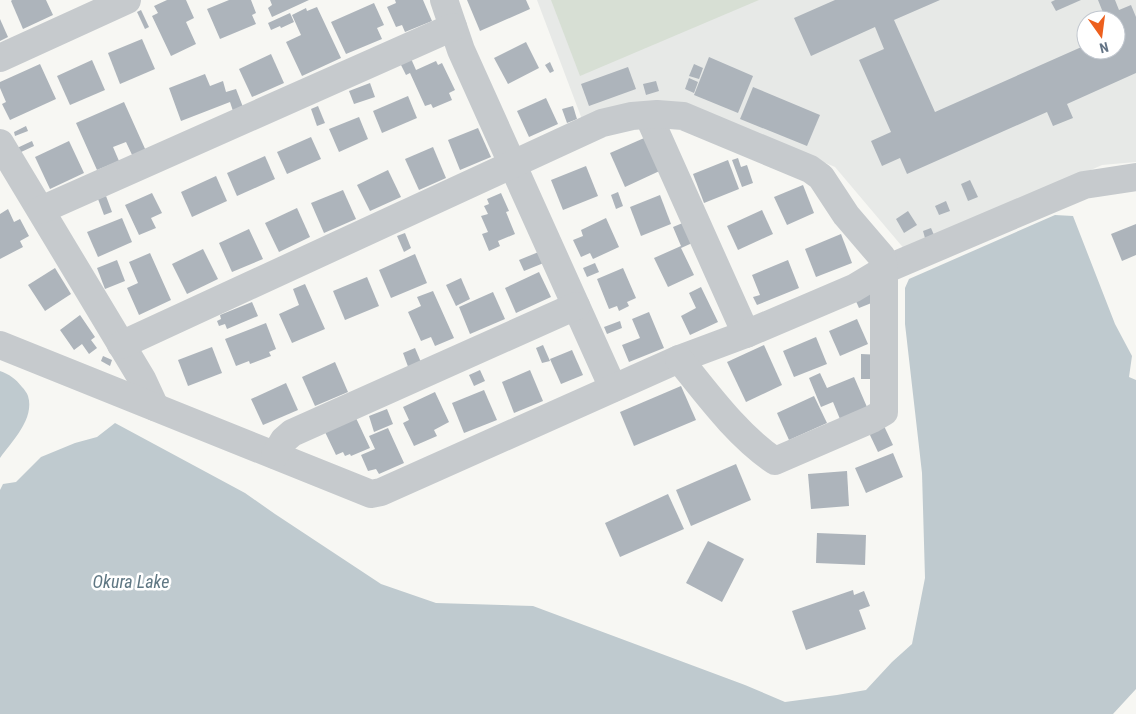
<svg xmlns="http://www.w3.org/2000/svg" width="1136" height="714" viewBox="0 0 1136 714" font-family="'Roboto Condensed',sans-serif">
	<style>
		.built { fill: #e7e9e7; fill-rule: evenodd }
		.green { fill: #d7dfd4 }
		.water { fill: #bfcacf }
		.building { fill: #adb4bb }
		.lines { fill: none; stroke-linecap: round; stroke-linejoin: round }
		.minor { stroke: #c6cacd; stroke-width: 28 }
		.labels { text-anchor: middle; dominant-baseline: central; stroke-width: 5; stroke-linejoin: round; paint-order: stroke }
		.water-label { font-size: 18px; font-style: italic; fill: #5f7783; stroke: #fff }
	</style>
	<rect width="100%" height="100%" fill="#f7f7f3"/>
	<path class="built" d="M537 0H1136V162L1102 165 906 251 835 167 696 108 583 122ZM1086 20H1116V50H1086Z"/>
	<polygon class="green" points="551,0 759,0 580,76"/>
	<g class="water">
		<polygon points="1055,215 1073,216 1115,324 1132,356 1129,377 1136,380 1136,689 1113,714 0,714 0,490 3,484 16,482 41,457 75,443 97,437 115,423 245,493 275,514 381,584 436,603 533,606 745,685 785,702 837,695 866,690 892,662 912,644 925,578 922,473 905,324 905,288 909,279"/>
		<path d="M0 371C9 374 16 379 22 387 24 389 27 393 28 396 35 419 12 441 0 458Z"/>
	</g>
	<g class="building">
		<polygon points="12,0 46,0 53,15 23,29 11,1"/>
		<polygon points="167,0 186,0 194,18 186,22 196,44 171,56 152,16 158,13 154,6"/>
		<polygon points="229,0 251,0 256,13 252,15 256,24 220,39 207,9"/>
		<polygon points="270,0 309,0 272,17 268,8 272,5"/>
		<polygon points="395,0 423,0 432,21 405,32 402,25 396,27 387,7 396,3"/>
		<polygon points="467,0 526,0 530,9 480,31"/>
		<polygon points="835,0 940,0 894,20 935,112 1086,45 1086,50 1116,50 1116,20 1106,20 1098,0 1115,0 1119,10 1131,5 1136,17 1136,73 1067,104 1073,118 1053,126 1047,112 907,174 900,158 882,166 871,141 891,132 859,60 884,49 875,27 811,56 794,18"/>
		<polygon points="1055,0 1081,0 1056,11 1051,2"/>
		<polygon points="374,3 384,25 377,28 382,39 346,54 331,22"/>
		<polygon points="317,7 341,58 302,76 286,42 301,35 292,15 306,8 307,11"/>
		<polygon points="141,10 149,27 145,29 137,12"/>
		<polygon points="290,13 294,22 281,28 280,26 271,30 268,23"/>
		<polygon points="0,19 8,37 0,41"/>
		<polygon points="142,39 155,69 120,84 108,53"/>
		<polygon points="526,42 539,68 508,84 494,58"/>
		<polygon points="271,54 284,83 252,97 239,69"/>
		<polygon points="409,54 416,70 436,61 438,65 442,63 455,90 449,93 452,100 433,108 431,104 425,106 410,73 406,75 398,59"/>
		<polygon points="709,57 753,76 738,113 694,95"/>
		<polygon points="92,60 105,90 70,105 57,76"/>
		<polygon points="550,62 554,71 550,73 545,65"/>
		<polygon points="40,64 56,99 10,120 2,104 6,102 0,88 0,82"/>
		<polygon points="694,64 703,68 699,79 689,76"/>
		<polygon points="628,67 636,89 589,106 581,84"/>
		<polygon points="205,74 210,86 223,81 226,92 236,89 243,107 233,111 230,102 181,121 169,88"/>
		<polygon points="689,78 698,82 694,93 685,89"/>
		<polygon points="656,81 659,91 646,95 643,84"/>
		<polygon points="370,83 375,97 354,104 349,91"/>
		<polygon points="753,87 820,115 807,146 740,119"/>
		<polygon points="408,96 417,118 382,133 373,111"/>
		<polygon points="546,98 558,124 529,137 517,111"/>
		<polygon points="124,102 146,151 133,157 126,142 113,147 119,161 97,170 76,123"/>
		<polygon points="318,106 325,123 317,126 311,109"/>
		<polygon points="573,106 577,119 567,123 562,109"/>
		<polygon points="359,117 368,139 339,152 329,129"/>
		<polygon points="26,126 28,131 15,136 14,132"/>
		<polygon points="478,128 491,157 460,170 448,140"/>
		<polygon points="651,135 666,168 625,187 610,153"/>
		<polygon points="311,137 321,159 287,174 277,152"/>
		<polygon points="32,141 34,146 19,153 17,148"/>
		<polygon points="69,141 84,173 50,189 35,157"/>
		<polygon points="433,147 446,178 419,190 405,159"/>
		<polygon points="265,156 275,179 237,196 227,173"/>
		<polygon points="738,158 741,167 747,165 753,183 742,187 732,160"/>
		<polygon points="728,160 739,189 704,203 693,174"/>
		<polygon points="586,166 598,196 563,210 551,180"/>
		<polygon points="388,170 401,197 370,211 357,185"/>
		<polygon points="216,176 227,201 192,217 181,192"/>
		<polygon points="970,180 978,197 968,201 961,184"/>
		<polygon points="803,185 814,213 787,225 774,197"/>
		<polygon points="343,190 356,219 324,233 311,203"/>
		<polygon points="618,192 623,206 616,209 611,195"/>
		<polygon points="152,193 162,213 151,218 156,228 139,235 125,205"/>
		<polygon points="501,193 509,211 506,212 515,234 498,241 500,246 489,251 482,234 488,232 481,216 488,214 484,206 489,204 487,199"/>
		<polygon points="660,195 671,224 641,236 630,207"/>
		<polygon points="106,196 112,212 104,215 98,199"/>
		<polygon points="946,201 950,211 939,215 935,206"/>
		<polygon points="297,208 310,237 279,252 265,223"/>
		<polygon points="8,209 14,222 20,219 29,236 20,241 23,247 0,259 0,214"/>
		<polygon points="762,210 773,234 738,250 727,226"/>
		<polygon points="908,211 917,225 904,233 896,219"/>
		<polygon points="122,218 132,242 98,257 87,232"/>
		<polygon points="606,218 619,247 593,259 590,253 581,257 573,240 583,236 581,230"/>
		<polygon points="690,220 699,240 681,248 694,275 668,287 654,258 681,246 673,227"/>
		<polygon points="1136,224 1136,255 1122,261 1111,234"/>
		<polygon points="931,228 934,235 925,238 923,231"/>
		<polygon points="249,229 263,259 232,272 219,243"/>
		<polygon points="405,233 411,248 404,252 397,236"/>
		<polygon points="841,234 852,263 816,277 805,249"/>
		<polygon points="203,249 218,279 187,294 172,264"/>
		<polygon points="541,251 546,262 524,271 519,260"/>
		<polygon points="150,253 171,300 139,315 127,288 138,283 129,262"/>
		<polygon points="415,254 427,283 391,298 379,270"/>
		<polygon points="117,260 125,281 105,289 97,268"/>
		<polygon points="788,260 799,288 757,305 753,297 760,295 752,275"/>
		<polygon points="595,263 599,272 587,277 583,268"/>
		<polygon points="55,268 71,294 45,311 28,285"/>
		<polygon points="623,268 636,298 627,302 629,306 619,311 617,306 609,309 597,279"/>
		<polygon points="539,272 551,297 516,313 505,288"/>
		<polygon points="367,277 379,306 345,320 333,291"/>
		<polygon points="461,278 470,299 456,306 446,285"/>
		<polygon points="305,284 325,329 292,343 279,314 299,305 293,289"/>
		<polygon points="701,287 718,322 690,335 681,316 696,308 689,293"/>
		<polygon points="875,290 879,300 859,308 855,299"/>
		<polygon points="433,291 454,338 435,346 431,337 421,341 408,312 421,306 417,297"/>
		<polygon points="493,292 505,319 470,334 459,307"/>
		<polygon points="252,302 258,316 227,329 225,324 219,326 217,321 221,319 220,315"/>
		<polygon points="649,312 664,348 629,362 622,345 640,338 632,319"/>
		<polygon points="80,315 95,337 91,340 97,348 89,354 82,344 74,350 60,330"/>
		<polygon points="857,319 868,344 840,356 829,331"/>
		<polygon points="620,321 622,328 607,334 604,327"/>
		<polygon points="266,323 276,349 269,352 271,356 250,364 249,361 236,366 225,339"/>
		<polygon points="816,337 827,364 794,377 783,351"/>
		<polygon points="543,345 550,361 542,363 536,348"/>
		<polygon points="764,345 782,385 746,402 727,362"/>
		<polygon points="212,347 222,373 188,386 178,360"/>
		<polygon points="415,348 423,367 410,372 403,353"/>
		<polygon points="572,350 583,375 561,384 550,359"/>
		<polygon points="861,354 882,355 881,379 861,379"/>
		<polygon points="103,356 112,360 110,366 101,361"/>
		<polygon points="335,362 348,392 315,406 302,377"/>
		<polygon points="480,370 485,381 474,386 469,375"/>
		<polygon points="530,370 543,401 514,413 502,382"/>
		<polygon points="820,373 827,388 854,377 867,407 840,419 833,402 821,407 809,378"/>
		<polygon points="286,383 298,410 263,425 251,399"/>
		<polygon points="681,386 696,420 634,446 620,412"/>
		<polygon points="484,390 497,420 464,433 452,403"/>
		<polygon points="435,392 449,422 434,430 437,436 414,446 403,423 409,420 403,407"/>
		<polygon points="814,396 827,423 789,440 777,413"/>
		<polygon points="387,409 393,424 374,432 369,416"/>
		<polygon points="356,418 370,448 351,456 350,454 345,456 343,452 336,455 325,432"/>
		<polygon points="884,426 893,445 878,452 869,433"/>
		<polygon points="388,428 404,463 379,474 376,469 368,471 361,455 375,449 369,436"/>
		<polygon points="893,453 903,477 866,493 855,468"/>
		<polygon points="736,464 751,500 691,526 676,490"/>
		<polygon points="847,471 849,506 811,509 808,474"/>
		<polygon points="668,494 684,529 620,557 605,523"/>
		<polygon points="817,533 866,535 865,565 816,563"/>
		<polygon points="708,541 744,559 722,602 686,583"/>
		<polygon points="853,590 854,595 864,591 870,606 859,610 866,629 806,650 792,611"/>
	</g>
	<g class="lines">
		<g class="minor">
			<polyline points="444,0 461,50 613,388"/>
			<polyline points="0,58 127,0"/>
			<polyline points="648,115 746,334"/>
			<polyline points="0,143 142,379 155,407"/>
			<polyline points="41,210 453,27"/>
			<polyline points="0,345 371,494 381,492 679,359 746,334 854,288 884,270 1084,185 1136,177"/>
			<path d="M121 345 602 123 632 116 657 114 683 116 810 169 821 177 846 215 882 257 884 270V412L872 419 775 461C737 435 708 395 679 359"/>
			<polyline points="275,455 284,440 292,433 576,306"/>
		</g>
	</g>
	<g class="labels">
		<g class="water-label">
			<text x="131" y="581">Okura Lake</text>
		</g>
	</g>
	<g transform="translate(1101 35) rotate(166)"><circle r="24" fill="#ffffff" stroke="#c1c7cf"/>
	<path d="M0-4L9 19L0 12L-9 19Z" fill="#ed5f1d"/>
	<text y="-8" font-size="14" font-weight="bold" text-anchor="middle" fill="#647486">N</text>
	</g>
</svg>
